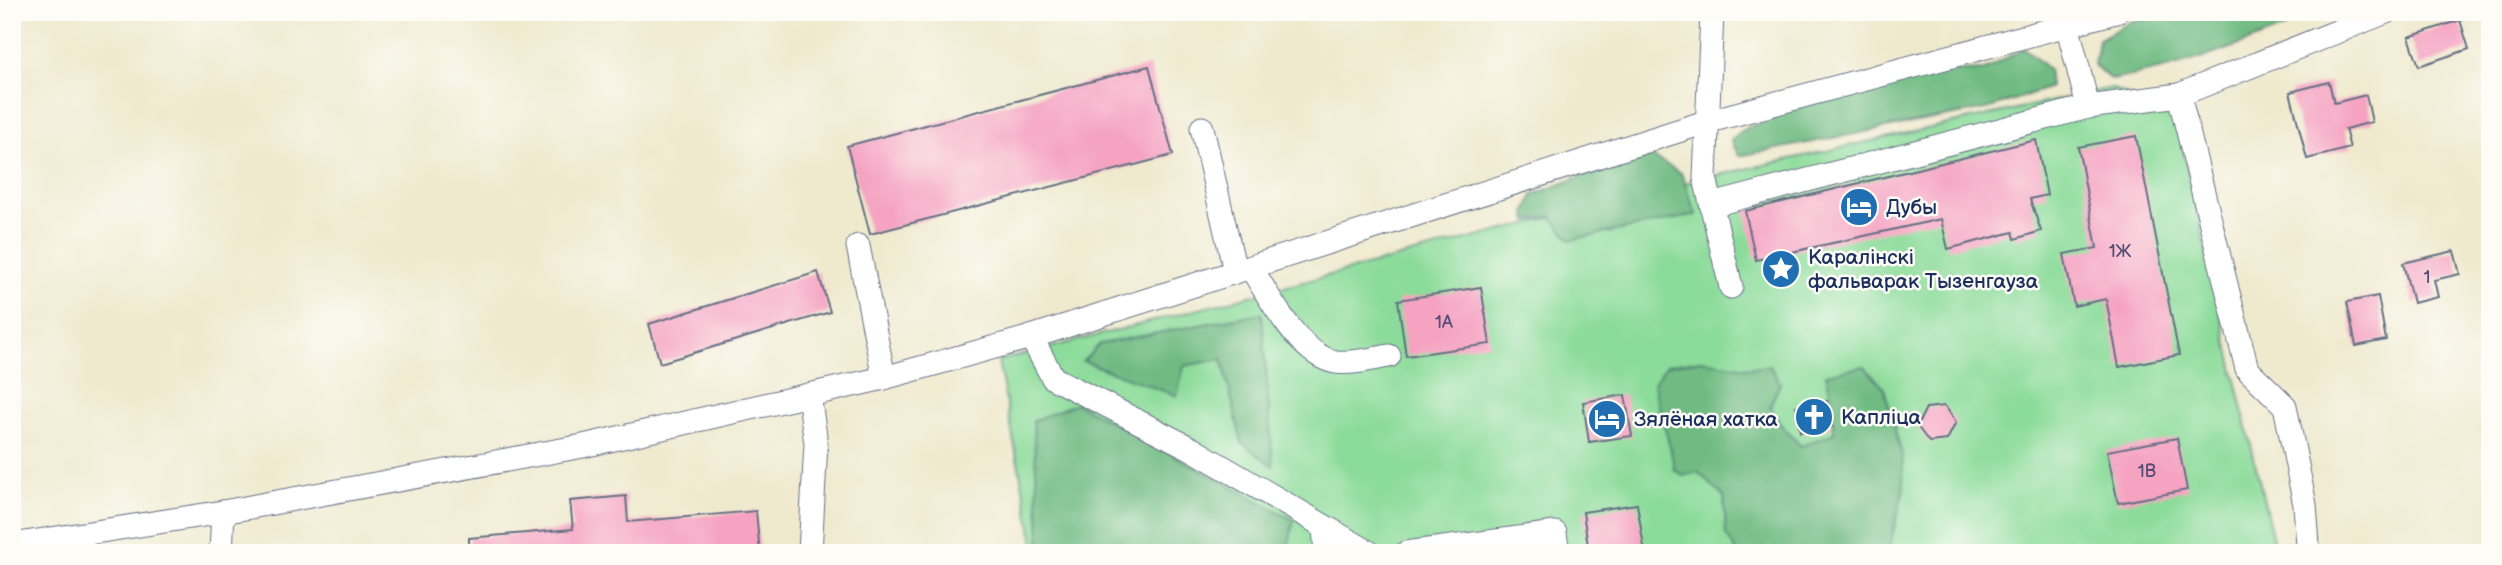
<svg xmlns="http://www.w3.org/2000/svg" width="2502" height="565" viewBox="0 0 2502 565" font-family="'Balsamiq Sans',sans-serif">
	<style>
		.green { fill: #8bdb9a; stroke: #53857c; stroke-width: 2 }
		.forest { fill: #70bb82; stroke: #467570; stroke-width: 2 }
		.building { fill: #f5a3c1 }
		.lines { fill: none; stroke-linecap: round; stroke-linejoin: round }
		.minor-casing { stroke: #657085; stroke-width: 25 }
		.minor { stroke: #fff; stroke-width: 23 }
		.labels { text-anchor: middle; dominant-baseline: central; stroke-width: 5; stroke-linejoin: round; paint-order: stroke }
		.number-label { font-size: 18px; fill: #524c77 }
		.poi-label { font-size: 21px; fill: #1b2f5e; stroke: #fdfcf7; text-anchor: start }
	</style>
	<rect width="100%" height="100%" fill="#fdfcf7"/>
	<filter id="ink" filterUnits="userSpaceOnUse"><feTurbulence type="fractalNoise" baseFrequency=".0143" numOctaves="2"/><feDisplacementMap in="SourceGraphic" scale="14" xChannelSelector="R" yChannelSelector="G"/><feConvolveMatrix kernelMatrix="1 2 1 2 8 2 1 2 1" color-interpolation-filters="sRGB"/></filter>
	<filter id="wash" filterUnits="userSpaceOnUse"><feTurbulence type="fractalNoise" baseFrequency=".00686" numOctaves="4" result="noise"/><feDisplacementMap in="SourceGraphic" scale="28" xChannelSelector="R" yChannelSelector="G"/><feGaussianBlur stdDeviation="1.57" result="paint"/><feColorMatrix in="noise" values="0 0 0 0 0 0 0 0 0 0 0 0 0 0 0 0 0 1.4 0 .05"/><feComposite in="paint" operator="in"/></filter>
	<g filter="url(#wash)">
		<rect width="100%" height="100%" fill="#efe9cd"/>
		<polygon class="green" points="2111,88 2175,116 2276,553 1036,553 998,361 1705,178"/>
		<g class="forest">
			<path d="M2210 12H2290L2286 27C2224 52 2177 68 2111 80L2094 65 2098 40 2132 21Z"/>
			<polygon points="2024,48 2048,69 2050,87 1990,108 1739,156 1731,140 1743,130 1791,108 1918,73 1985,70"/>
			<polygon points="1651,156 1681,173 1696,215 1570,240 1551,216 1528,221 1526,212 1533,195 1581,176"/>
			<polygon points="1262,313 1273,466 1242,443 1222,359 1184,366 1177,396 1083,361 1100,344"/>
			<path d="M1701 360 1746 368 1770 366 1780 383 1770 406 1782 426 1801 446 1834 433V408L1826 374 1864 366 1884 388 1902 455 1904 488 1888 553H1738L1726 535 1724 497 1698 472 1683 476 1674 469C1671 439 1657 412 1654 382L1667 365Z"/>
			<polygon points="1076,403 1294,520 1287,553 1041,553 1033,421"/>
		</g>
		<g id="blocks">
			<g class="building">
				<polygon points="2460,20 2469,49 2419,66 2409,37"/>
				<polygon points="1149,66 1173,155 870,234 847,146"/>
				<polygon points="2329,82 2334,103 2366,95 2372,122 2345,129 2350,148 2307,159 2290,92"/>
				<polygon points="2136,136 2179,355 2119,367 2106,299 2074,306 2064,254 2097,248 2078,147"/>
				<polygon points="2036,140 2047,195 2030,199 2041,231 2015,239 2013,232 1948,249 1941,219 1756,260 1745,211"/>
				<polygon points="2454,251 2460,274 2434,280 2438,297 2413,303 2403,263"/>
				<polygon points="818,272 830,312 660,363 649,324"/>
				<polygon points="1481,287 1490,344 1406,356 1398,300"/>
				<polygon points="2378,296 2386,340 2356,346 2347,302"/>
				<polygon points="1625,395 1632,436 1589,442 1583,402"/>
				<polygon points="1827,401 1832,427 1800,432 1796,406"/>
				<polygon points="1945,406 1956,422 1947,440 1929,442 1917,426 1926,408"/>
				<polygon points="2177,438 2187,490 2118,503 2107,451"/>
				<polygon points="626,496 628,522 756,511 760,553 469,553 469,538 573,529 570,501"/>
				<polygon points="1637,504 1645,553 1589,553 1583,512"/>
			</g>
		</g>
	</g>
	<g filter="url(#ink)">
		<use href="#blocks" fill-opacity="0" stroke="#657085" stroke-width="2"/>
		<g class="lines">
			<defs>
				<g id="minor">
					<polyline points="1712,12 1705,178 1731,287"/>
					<polyline points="2067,24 2088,107"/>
					<polyline points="2179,95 2247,369 2285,406 2305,505 2308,545 2305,553"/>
					<polyline points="1202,128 1235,271"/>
					<polyline points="1712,205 2088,107 2179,95 2386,12"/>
					<polyline points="858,246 884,378"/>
					<path d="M1251 268C1269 296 1300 357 1336 362 1354 364 1372 359 1389 356"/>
					<polyline points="1031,337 1053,378 1192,449 1370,553"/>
					<polyline points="809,395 816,443 810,553"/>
					<polyline points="1324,528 1326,553"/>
					<polyline points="12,545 223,512 583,446 884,378 1031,337 1706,122 2116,12"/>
					<polyline points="221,553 223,512"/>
					<polyline points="1406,553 1555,533 1558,553"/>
				</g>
			</defs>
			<use href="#minor" class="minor-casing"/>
			<use href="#minor" class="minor"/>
		</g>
	</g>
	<defs>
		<symbol id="hotel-disc" viewBox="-11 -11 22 22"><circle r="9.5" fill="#1f6fb2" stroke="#fdfcf7"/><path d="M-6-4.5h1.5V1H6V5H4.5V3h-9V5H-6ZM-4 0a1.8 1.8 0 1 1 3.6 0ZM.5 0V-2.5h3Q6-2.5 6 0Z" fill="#fff"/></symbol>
		<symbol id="sight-disc" viewBox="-11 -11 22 22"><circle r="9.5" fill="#1f6fb2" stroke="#fdfcf7"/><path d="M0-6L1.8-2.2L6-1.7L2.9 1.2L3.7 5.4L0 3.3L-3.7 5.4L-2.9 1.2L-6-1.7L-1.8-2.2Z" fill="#fff"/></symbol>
		<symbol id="church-disc" viewBox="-11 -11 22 22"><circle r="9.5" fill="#1f6fb2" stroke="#fdfcf7"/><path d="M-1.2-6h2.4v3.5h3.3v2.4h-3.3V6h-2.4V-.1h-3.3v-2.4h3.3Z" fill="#fff"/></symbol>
	</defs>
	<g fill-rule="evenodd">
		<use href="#hotel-disc" x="1837" y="185" width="44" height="44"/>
		<use href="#sight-disc" x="1759" y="247" width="44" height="44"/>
		<use href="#church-disc" x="1792" y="395" width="44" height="44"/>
		<use href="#hotel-disc" x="1585" y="397" width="44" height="44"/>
	</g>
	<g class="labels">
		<g class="number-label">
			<text x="2120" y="251">1Ж</text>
			<text x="2427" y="277">1</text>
			<text x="1444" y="322">1А</text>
			<text x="2147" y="471">1В</text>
		</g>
		<g class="poi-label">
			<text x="1886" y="207">Дубы</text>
			<text x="1808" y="257">Каралінскі<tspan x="1808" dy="24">фальварак Тызенгауза</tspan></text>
			<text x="1841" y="417">Капліца</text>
			<text x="1634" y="419">Зялёная хатка</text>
		</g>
	</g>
	<rect width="2502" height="565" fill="none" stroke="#fdfcf7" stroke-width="42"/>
</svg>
